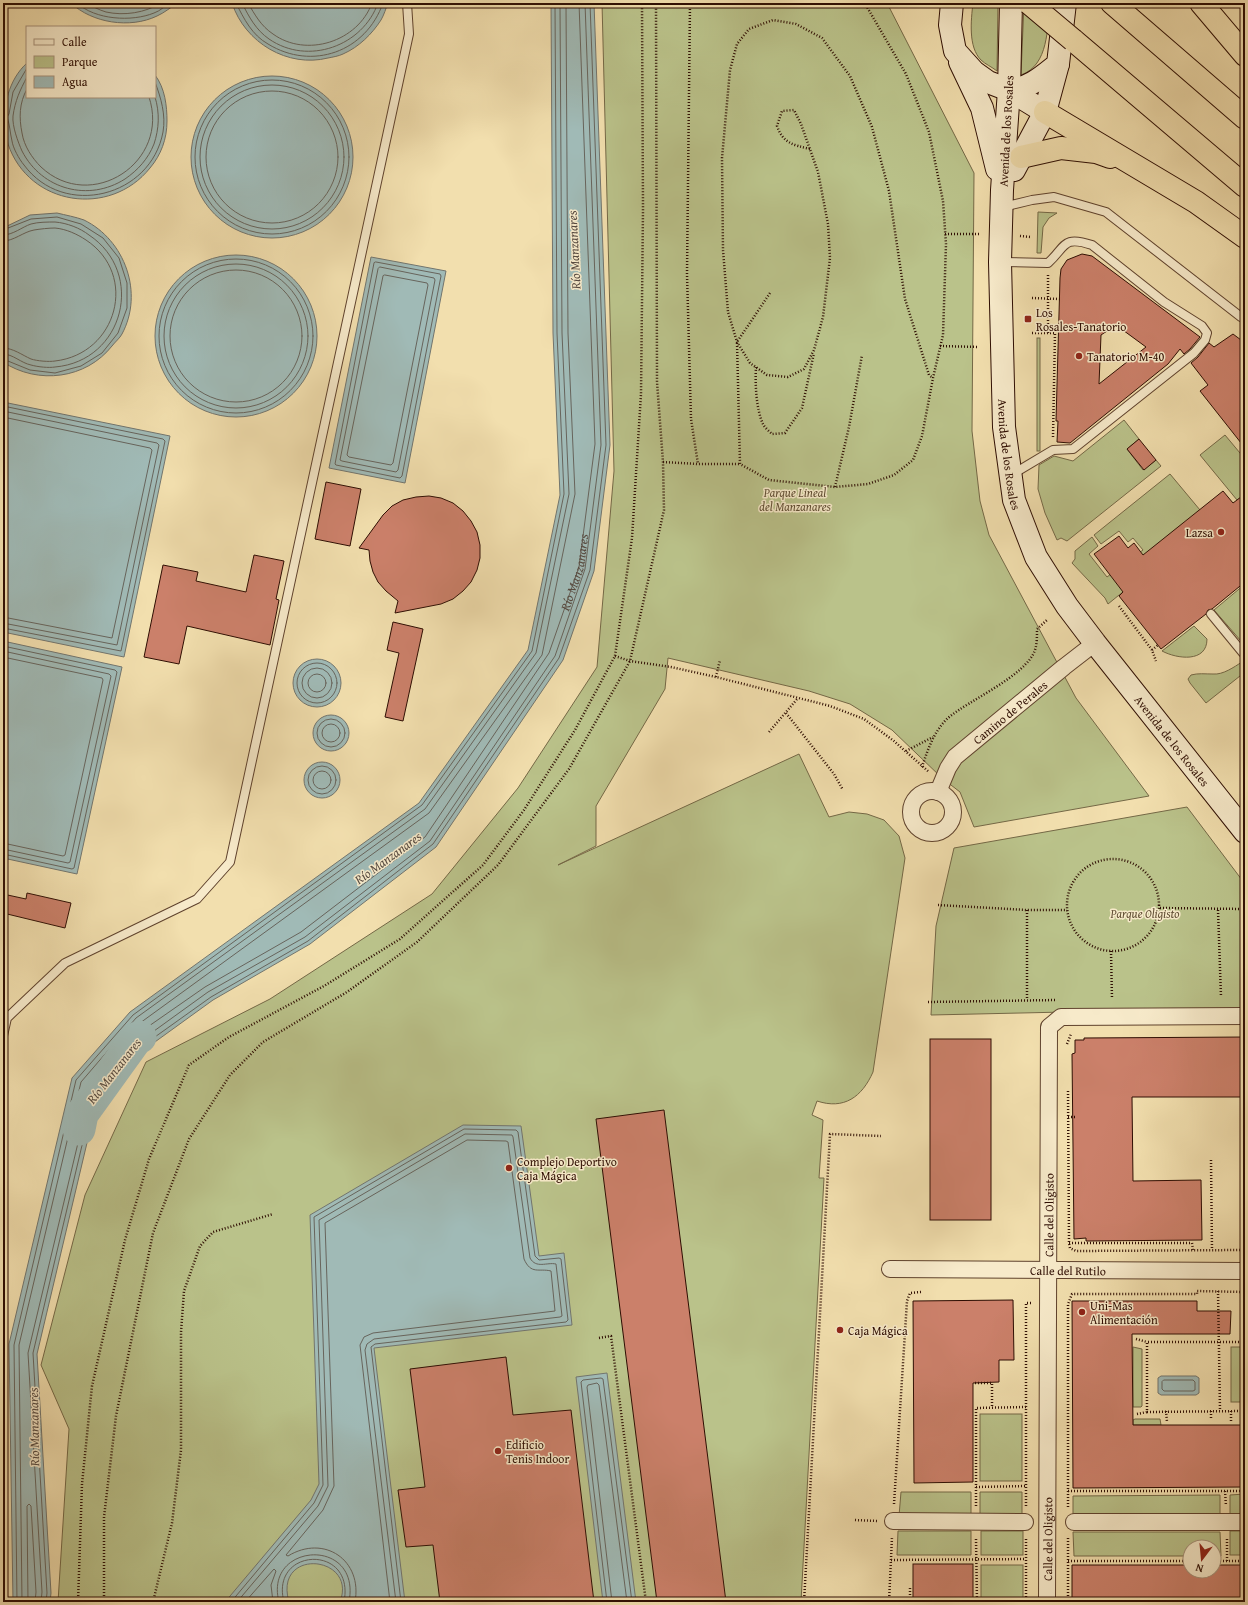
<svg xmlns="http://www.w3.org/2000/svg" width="1248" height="1605" viewBox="0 0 1248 1605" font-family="'Gentium Book Plus',serif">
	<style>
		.green { fill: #bac28a; stroke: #746846 }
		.water { fill: #a0bab6; stroke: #72756e }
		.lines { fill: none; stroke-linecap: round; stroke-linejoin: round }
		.shore { stroke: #67645c; stroke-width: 1 }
		.river { stroke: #a0bab6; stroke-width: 33 }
		.building { fill: #cb806a; stroke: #2e0d02; fill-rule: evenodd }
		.lane-casing { stroke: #5f422d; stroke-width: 10 }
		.street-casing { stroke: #5f422d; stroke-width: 18 }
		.secondary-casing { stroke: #2e0d02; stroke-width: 24 }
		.highway-casing { stroke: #2e0d02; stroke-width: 24 }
		.path { stroke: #2e0d02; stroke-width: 2.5; stroke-dasharray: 1 2; stroke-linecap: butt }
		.lane { stroke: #f7eaca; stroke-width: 8 }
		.street { stroke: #f7eaca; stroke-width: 16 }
		.secondary { stroke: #f7eaca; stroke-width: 22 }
		.highway { stroke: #f2dfae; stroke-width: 22 }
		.highway-bridge-casing { stroke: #2e0d02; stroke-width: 24; stroke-linecap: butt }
		.highway-bridge { stroke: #f2dfae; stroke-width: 22 }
		.poi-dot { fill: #8f2418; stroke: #f7eaca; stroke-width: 1.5 }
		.labels { text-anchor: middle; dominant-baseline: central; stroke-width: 3; stroke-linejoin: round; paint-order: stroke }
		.street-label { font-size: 12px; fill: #2e0d02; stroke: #f7eaca }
		.poi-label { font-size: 12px; fill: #2e0d02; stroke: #f7eaca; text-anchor: start }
		.park-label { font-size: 12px; font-style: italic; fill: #5f4c32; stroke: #f7eaca }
		.water-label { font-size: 13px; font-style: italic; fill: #564a41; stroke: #f7eaca }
	</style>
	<rect width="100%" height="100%" fill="#f2dfae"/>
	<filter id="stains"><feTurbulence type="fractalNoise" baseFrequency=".005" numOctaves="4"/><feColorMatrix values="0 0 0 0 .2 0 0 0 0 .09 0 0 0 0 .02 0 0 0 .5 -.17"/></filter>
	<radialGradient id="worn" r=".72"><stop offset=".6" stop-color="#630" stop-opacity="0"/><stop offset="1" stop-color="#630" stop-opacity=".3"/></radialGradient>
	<g class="green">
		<path d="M602 3H887L974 173 972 431 980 501 989 535 1076 698 1149 796 974 827 960 792 942 778 892 730 850 704 809 691 668 658 665 689 596 806V846L558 865 799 754 829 817 849 812 867 814 884 820 899 836 905 858 873 1072C862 1097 844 1110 817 1101L812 1115 823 1120 819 1178H824L801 1602H58L69 1429 41 1365 85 1195 146 1062 270 999 432 894 518 788 597 667 614 471Z"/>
		<path d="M973 3H998L997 71C992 67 985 64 981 60 968 47 971 20 973 3Z"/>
		<path d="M1024 3H1050C1047 28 1049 65 1021 75Z"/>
		<polygon points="1038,212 1057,213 1049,218 1043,227 1041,253 1037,253"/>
		<rect x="1037" y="338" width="3" height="113"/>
		<polygon points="1124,420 1139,439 1127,449 1143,470 1156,460 1161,466 1067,541 1061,538 1057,540 1045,513 1038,489 1039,465 1054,456 1073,461"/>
		<polygon points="1225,435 1245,459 1245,494 1237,500 1200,455"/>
		<polygon points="1170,474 1200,510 1161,561 1108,604 1105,598 1072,563 1075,559 1075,551 1092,537 1098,546 1089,554 1107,577 1143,550 1133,538 1128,542 1119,531 1101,544 1094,535"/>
		<polygon points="1245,584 1245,643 1241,641 1214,610"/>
		<path d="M1194 626 1207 639C1207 663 1177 659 1162 651Z"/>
		<path d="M1242 662H1245V672L1206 703 1190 683 1188 679 1191 675C1198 673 1205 674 1213 674 1223 675 1234 667 1242 662Z"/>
		<polygon points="1187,807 1245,884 1245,1008 931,1015 936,926 954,848"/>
		<polygon points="1133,1347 1142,1349 1142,1406 1141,1407 1133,1407"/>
		<rect x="1231" y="1347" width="14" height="55"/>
		<rect x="980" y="1414" width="42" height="67"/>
		<polygon points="1135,1419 1160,1419 1161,1425 1133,1425 1133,1420"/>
		<polygon points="901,1492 971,1492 971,1515 899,1516"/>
		<polygon points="980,1492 1022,1492 1022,1515 980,1516"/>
		<polygon points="1245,1494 1245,1514 1230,1514 1230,1495"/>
		<polygon points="1220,1495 1220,1515 1073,1515 1073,1496"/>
		<polygon points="898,1531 971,1531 971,1555 897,1555"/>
		<rect x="981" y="1531" width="42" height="24"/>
		<rect x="1230" y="1531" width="15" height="24"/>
		<polygon points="1073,1532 1220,1532 1221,1556 1214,1556 1214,1547 1190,1547 1190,1556 1074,1556"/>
		<rect x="981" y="1565" width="42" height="37"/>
	</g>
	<g class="water">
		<path d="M71 3H178C171 7 164 13 157 16 130 29 92 23 71 3Z"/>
		<path d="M232 3H388C386 8 384 15 381 20 372 34 359 47 343 54 339 56 333 57 328 58 288 68 245 43 232 3Z"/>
		<polygon points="551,3 594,3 610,445 594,571 563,660 436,847 310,944 213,1000 112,1073 100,1088 37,1354 51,1593 50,1602 13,1602 9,1344 72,1078 130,1012 419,803 528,650 560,495 553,333"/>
		<path d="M27 63V97H155V75C165 88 167 106 167 121 167 139 161 155 150 168 110 218 29 206 8 144 7 140 7 134 6 129 2 107 9 79 27 63Z"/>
		<circle cx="272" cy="157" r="81"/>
		<path d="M57 213C65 215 76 217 84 220 125 240 144 293 122 334 120 338 115 342 112 346 86 379 38 385 3 362V228L30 215Z"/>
		<circle cx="236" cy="336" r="81"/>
		<polygon points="371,257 446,271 405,483 329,468"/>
		<polygon points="3,402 170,436 124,657 3,632"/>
		<polygon points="3,641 122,667 77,874 3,858"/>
		<circle cx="317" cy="683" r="24"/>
		<circle cx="331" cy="733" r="18"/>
		<circle cx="322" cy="780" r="18"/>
		<path d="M463 1125 521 1126 539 1256 564 1253 572 1325 374 1348 405 1602H340C358 1555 273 1547 289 1602H225L311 1500 319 1484 310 1215Z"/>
		<polygon points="607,1373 636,1602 603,1602 576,1377"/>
		<polygon points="1161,1376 1196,1376 1199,1378 1199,1393 1196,1395 1161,1395 1158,1393 1158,1378"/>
	</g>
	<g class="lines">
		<g class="shore">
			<path d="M77 3C95 20 132 22 154 13 160 11 165 6 170 3"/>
			<path d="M85 3C92 6 99 10 106 12 124 16 145 13 161 3"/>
			<path d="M100 3C116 10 133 7 149 3"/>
			<path d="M236 3C244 19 252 35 268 44 312 71 366 52 383 3"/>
			<path d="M242 3C249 17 256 30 269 39 308 66 363 46 378 3"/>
			<path d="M248 3C255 15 261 26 273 34 306 58 358 42 372 3"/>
			<path id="s1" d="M566 3 568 333 575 494 542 655 429 813 140 1023 126 1040V1042L205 987 301 932 425 837 549 653 579 567 595 444 579 3"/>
			<path d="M27 68 13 92 9 114 7 117C10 125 10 133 12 141 13 148 19 159 24 165 64 219 151 197 163 132 166 115 161 98 155 82"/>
			<path d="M27 77C20 90 15 101 13 116 12 126 18 142 22 151 42 190 89 202 125 179 138 170 148 159 154 144 159 129 160 113 155 97"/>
			<circle cx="272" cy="157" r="77"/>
			<circle cx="272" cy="157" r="72"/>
			<path d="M27 89C19 103 19 118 22 133 24 146 32 158 41 167 91 214 171 162 149 97"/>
			<circle cx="272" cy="157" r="66"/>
			<polyline points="3,230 31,219 57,217 81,224 103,238 119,258 127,283 127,308 118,333 102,353 81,366 55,373 30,370 3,359"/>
			<path d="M3 235C13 235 22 227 31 224 38 222 48 222 55 222 67 223 80 228 89 235 146 273 124 361 55 367 49 368 38 367 31 365 21 363 13 354 3 354"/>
			<path d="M3 241C14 241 23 232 34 230 40 229 49 228 55 228 66 229 77 234 86 240 139 275 117 354 55 361 49 362 37 361 31 359 22 355 13 348 3 348"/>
			<circle cx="236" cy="336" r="77"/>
			<polygon points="376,262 440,274 441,276 402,476 400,478 336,465 335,464 374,263"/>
			<circle cx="236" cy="336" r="72"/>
			<polygon points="380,267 434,278 435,280 398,470 396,472 342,461 340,460 378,269"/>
			<circle cx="236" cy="336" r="66"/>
			<polygon points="385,275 427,283 428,285 393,463 391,465 349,457 347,455 383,276"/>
			<polyline points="3,406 163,439 165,441 121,651 3,628"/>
			<polyline points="3,411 157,443 159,445 117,645 3,623"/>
			<polyline points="3,417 150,448 152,450 112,638 3,617"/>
			<polyline points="3,646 115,670 117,672 74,868 72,869 3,854"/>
			<polyline points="3,651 109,674 111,676 70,862 68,863 3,849"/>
			<polyline points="3,657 102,678 103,680 65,855 63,856 3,843"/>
			<circle cx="317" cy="683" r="20"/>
			<circle cx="317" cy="683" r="15"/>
			<circle cx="317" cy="683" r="9"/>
			<circle cx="331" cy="733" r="14"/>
			<circle cx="331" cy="733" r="9"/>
			<circle cx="322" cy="780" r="14"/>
			<circle cx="322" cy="780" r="9"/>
			<polygon points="1164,1380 1193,1380 1195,1382 1195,1390 1193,1391 1164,1391 1162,1389 1162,1382"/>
			<polyline points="17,1602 14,1345 76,1080 133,1015 422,805 532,651 564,494 557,333 555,3"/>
			<polyline points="22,1602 19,1345 81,1082 136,1018 425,809 536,653 569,494 562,333 560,3"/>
			<polyline points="28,1602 27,1506 29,1504 31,1506 36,1592 35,1602"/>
			<polyline points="41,1602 42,1592 28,1353 92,1084 107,1065 208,992 305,937 430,841 555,656 585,569 601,445 585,3"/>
			<polyline points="46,1602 47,1593 33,1353 96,1086 110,1069 211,997 308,941 433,844 559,658 590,570 606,445 590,3"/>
			<polyline points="231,1602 314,1503 323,1485 314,1217 464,1129 516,1130 518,1132 535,1256 539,1260 559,1258 561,1259 568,1320 566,1322 375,1344 371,1347 401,1602"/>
			<path d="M237 1602 318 1506 328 1486 319 1220 465 1134 512 1135 513 1137 530 1258C536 1269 547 1262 556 1264L562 1316 560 1317 374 1339 367 1344 365 1350 396 1602"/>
			<polyline points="245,1602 274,1569 276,1571 271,1585 273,1602"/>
			<path d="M279 1602C263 1542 362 1536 349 1602"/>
			<path d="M284 1602C269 1547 356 1543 344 1602"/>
			<path d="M355 1602C363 1560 324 1534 288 1556L286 1555 323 1510 334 1486 325 1223 467 1140 506 1141 508 1142 524 1259C531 1275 539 1268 551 1271L555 1311 373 1333 364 1337 360 1345 390 1602"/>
			<polyline points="607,1602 581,1382 583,1380 601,1378 603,1379 632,1602"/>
			<polyline points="612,1602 587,1387 588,1385 597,1383 599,1385 627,1602"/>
		</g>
		<polyline class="river" points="79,1129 82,1114 136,1039 140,1037"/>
	</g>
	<g class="building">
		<path d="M1082 254 1092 256 1200 337 1190 349 1184 354 1180 349 1168 364 1070 443 1057 442 1058 421H1056L1060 278 1061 269 1067 260ZM1116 325 1146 347 1099 384 1101 335Z"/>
		<polygon points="1233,334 1245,343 1245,448 1200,391 1208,385 1191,363 1198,357 1209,343 1214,347"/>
		<polygon points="1139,439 1156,460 1144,470 1127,449"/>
		<polygon points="326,482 361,489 350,546 315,539"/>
		<polygon points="1223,491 1233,503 1245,494 1245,582 1212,609 1208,610 1206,614 1161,649 1119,596 1123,592 1094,554 1119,536 1128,548 1134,543 1143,555"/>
		<polygon points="429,496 441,498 453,503 463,511 471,521 477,532 480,545 480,558 477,570 471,582 463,591 453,599 441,604 395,613 398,601 386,591 378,582 373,572 370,561 369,550 359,548 383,515 392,506 403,500 416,497"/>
		<polygon points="254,555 284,561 276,599 279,600 270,645 187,626 179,664 144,657 163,565 198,572 196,581 246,592"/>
		<polygon points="393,622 423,629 403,721 385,717 399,653 387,650"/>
		<polygon points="27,893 71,903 65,928 3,913 3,894 26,899"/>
		<polygon points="1245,1037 1245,1097 1132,1097 1133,1181 1201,1180 1202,1240 1086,1241 1086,1238 1074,1239 1072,1054 1075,1053 1075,1040 1084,1040 1084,1038"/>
		<rect x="930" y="1039" width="61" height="181"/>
		<polygon points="664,1110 726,1602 657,1602 596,1119"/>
		<polygon points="1013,1300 1014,1360 999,1360 999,1382 973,1383 973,1482 914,1483 913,1301"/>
		<polygon points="1072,1301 1197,1301 1197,1311 1231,1311 1230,1334 1132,1334 1133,1425 1245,1425 1245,1487 1073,1488"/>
		<polygon points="506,1357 513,1415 571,1410 594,1602 440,1602 433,1545 406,1547 398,1490 425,1487 410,1369"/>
		<rect x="913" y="1564" width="60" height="38"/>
		<polygon points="1072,1565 1190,1565 1190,1571 1214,1571 1214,1565 1245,1565 1245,1602 1072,1602"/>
	</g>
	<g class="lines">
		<defs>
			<g id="lane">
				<polyline points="1003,207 1032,200 1054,197 1106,212 1241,317"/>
				<path d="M1001 262 1048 263C1066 247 1062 235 1092 245L1164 302 1202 326 1207 333 1205 340 1194 353 1073 449 1053 450 1013 474"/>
				<polyline points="1211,614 1243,653"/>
				<polyline points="3,1036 7,1018 65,963 197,899 230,862 409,34 407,3"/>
			</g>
			<g id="street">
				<circle cx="932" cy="812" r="21"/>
				<path id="s2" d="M938 792 948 768 955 757 1064 667 1095 643"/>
				<path id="s3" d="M890 1269 1245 1271"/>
				<polyline points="893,1521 1025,1522"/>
				<polyline points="1074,1522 1245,1522"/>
				<path id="s4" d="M1047 1602 1049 1027 1061 1017 1245 1016"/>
			</g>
			<g id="secondary">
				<polyline points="952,3 950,25 955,51 974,72 988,82 1009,90 1045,112"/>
				<path id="s5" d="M1011 3 1009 90 1002 190 1000 262 1004 427 1014 500 1036 557 1067 606 1095 643 1245 832"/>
				<polyline points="960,62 982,108 997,169"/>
				<path d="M1009 90C1029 89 1043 76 1058 64L1065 3"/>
				<polyline points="1014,170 1045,112 1058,64"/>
			</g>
			<g id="highway">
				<polyline points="1112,3 1245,118"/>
				<polyline points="1201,3 1245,55"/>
				<polyline points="1073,40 1245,186"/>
				<polyline points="1045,112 1196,202 1245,237"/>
				<polyline points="1021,157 1061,148 1096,152 1110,157"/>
			</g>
		</defs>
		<use href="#lane" class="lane-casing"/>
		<use href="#street" class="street-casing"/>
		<use href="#secondary" class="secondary-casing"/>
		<use href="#highway" class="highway-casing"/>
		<g class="path">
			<polyline points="690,3 687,274 691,419 698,464"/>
			<path d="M810 149C793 145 783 143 777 126L782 111 794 110 801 124 818 172 828 224 830 258 823 317 814 350 804 369 788 377 767 375 750 363 737 342 728 312 723 250 722 158 730 70 737 44 749 29 773 20 796 24 822 38 850 76 872 127 889 191 905 299 929 375 933 378"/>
			<polyline points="945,234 981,234"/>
			<polyline points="1020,236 1031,237"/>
			<polyline points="770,293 737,342 740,464 769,480 835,487 868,484 894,475 913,460 922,436 933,378 943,335 946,244 943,201 929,132 906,74 867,7 861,3"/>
			<polyline points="1032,298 1060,299"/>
			<polyline points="1032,333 1055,333 1053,437"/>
			<polyline points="1048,333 1048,275"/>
			<polyline points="940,346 979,347"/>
			<path d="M756 367C755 383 756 409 763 424 765 428 769 431 772 434L785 433 802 408 814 353"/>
			<polyline points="663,462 698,464 740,464"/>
			<polyline points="835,487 849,427 862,355"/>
			<polyline points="1119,606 1152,650 1156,661"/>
			<polyline points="1152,650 1158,645"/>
			<polyline points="615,656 630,661 671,667 716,677 830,706 864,719 894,741 929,772"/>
			<polyline points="716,677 720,660"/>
			<polyline points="786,713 834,774 843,790"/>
			<polyline points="769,732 798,698"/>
			<polyline points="906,751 933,737"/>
			<path d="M922 767C928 749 934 731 948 718 969 700 1026 676 1035 650 1037 644 1037 636 1037 629L1047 620"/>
			<circle cx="1113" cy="905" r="46"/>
			<polyline points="938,905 1027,910 1067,910"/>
			<polyline points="1160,908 1245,909"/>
			<polyline points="1027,910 1027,1000"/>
			<polyline points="1218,910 1221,997"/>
			<polyline points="1111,951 1112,999"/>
			<polyline points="928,1002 1057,1000"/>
			<polyline points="1067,1044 1071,1034"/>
			<polyline points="1068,1091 1069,1243 1070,1248 1076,1251 1245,1250"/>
			<polyline points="1068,1117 1075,1117"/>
			<polyline points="1211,1160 1212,1250"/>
			<polyline points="1069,1243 1192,1243 1193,1251"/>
			<polyline points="1218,1291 1220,1411"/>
			<polyline points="599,1338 611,1336 646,1602"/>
			<polyline points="1136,1339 1147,1342"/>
			<polyline points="1245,1342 1147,1342 1147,1412 1245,1411"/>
			<polyline points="975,1383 992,1383 992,1408"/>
			<polyline points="1166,1411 1167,1422"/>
			<polyline points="1211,1411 1211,1420"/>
			<polyline points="1231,1411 1231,1421"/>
			<polyline points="1137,1414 1147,1412"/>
			<polyline points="976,1487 1026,1486"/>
			<polyline points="1068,1491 1245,1491"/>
			<polyline points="1225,1491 1226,1506"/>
			<polyline points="894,1504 907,1301 910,1293 921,1292"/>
			<polyline points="976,1506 976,1408 1026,1407"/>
			<polyline points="1026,1506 1026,1303 1031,1303"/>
			<polyline points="1068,1507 1068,1304 1072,1294 1197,1294 1197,1291 1245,1292"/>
			<polyline points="855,1520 877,1521"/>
			<polyline points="976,1539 977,1602"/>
			<polyline points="1026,1539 1026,1602"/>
			<polyline points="1227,1539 1227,1561"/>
			<polyline points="891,1560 1026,1559"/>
			<polyline points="1068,1561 1190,1561"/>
			<polyline points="1214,1561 1245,1561"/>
			<polyline points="910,1588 910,1602"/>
			<polyline points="78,1602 82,1484 92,1386 125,1240 149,1159 189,1065 229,1037 324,986 400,939 483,865 524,810 575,730 615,656 632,538 641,394 643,209 642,3"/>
			<polyline points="104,1602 104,1517 116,1416 153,1233 189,1139 230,1075 263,1042 347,992 417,942 498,865 569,769 630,661 664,510 663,462 657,382 656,3"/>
			<polyline points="153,1602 172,1523 181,1450 181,1332 184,1291 200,1246 213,1232 273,1214"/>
			<polyline points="804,1602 830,1134 881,1136"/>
			<polyline points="889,1602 892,1537"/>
			<polyline points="1068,1602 1068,1538"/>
		</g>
		<use href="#lane" class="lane"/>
		<use href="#street" class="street"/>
		<use href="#secondary" class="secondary"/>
		<use href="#highway" class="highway"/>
		<defs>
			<polyline id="highway-bridge" points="1029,3 1073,40"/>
		</defs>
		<use href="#highway-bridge" class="highway-bridge-casing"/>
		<use href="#highway-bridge" class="highway-bridge"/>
	</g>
	<g class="poi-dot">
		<rect x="1024" y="315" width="8" height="8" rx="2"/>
		<circle cx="1079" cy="356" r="4"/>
		<circle cx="1221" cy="532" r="4"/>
		<circle cx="509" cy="1168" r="4"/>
		<circle cx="1082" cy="1312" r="4"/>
		<circle cx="840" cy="1330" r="4"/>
		<circle cx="498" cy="1451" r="4"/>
	</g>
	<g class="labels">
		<g class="street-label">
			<text transform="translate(1006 131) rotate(-87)">Avenida de los Rosales</text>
			<text stroke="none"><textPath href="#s5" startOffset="452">Avenida de los Rosales</textPath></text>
			<text stroke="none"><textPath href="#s2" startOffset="110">Camino de Perales</textPath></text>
			<text stroke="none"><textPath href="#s5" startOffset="788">Avenida de los Rosales</textPath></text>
			<text stroke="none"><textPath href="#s4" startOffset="387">Calle del Oligisto</textPath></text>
			<text stroke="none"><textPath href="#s3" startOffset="178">Calle del Rutilo</textPath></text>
			<text stroke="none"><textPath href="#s4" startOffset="63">Calle del Oligisto</textPath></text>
		</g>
		<g class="poi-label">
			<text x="1036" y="312">Los<tspan x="1036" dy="14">Rosales-Tanatorio</tspan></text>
			<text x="1087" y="356">Tanatorio M-40</text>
			<text x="1213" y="532" text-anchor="end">Lazsa</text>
			<text x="517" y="1161">Complejo Deportivo<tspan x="517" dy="14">Caja Mágica</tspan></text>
			<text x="1090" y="1305">Uni-Mas<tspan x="1090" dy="14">Alimentación</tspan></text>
			<text x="848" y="1330">Caja Mágica</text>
			<text x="506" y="1444">Edificio<tspan x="506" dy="14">Tenis Indoor</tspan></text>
		</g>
		<g class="park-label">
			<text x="795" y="492">Parque Lineal<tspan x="795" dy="14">del Manzanares</tspan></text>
			<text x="1145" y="913">Parque Oligisto</text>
		</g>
		<g class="water-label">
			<text transform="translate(574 250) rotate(-93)">Río Manzanares</text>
			<text stroke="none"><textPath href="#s1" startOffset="1901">Río Manzanares</textPath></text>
			<text transform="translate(388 858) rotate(-36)">Río Manzanares</text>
			<text transform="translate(114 1071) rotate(-52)">Río Manzanares</text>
			<text transform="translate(34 1427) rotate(-91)">Río Manzanares</text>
		</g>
	</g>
	<rect width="1248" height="1605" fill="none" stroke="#f2dfae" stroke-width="16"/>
	<rect x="4" y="4" width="1240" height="1597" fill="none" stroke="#2e0d02" stroke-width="2"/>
	<rect x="8" y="8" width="1232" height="1589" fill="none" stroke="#2e0d02"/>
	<rect x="26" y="26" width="130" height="72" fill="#f7eaca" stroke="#a7927a"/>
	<rect x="34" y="39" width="20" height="6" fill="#f7eaca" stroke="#a7927a"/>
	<text x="62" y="46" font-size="12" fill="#2e0d02">Calle</text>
	<rect x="34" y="56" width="20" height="12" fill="#bac28a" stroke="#a7927a"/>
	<text x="62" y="66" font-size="12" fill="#2e0d02">Parque</text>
	<rect x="34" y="76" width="20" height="12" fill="#a0bab6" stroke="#a7927a"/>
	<text x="62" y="86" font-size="12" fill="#2e0d02">Agua</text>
	<g transform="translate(1202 1559) rotate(196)"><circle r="19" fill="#f7eaca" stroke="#a7927a"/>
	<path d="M0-3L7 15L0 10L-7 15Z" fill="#8f2418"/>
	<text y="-6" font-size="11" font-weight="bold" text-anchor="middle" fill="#2e0d02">N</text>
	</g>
	<rect width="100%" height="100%" filter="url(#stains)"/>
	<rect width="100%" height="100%" fill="url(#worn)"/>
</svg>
